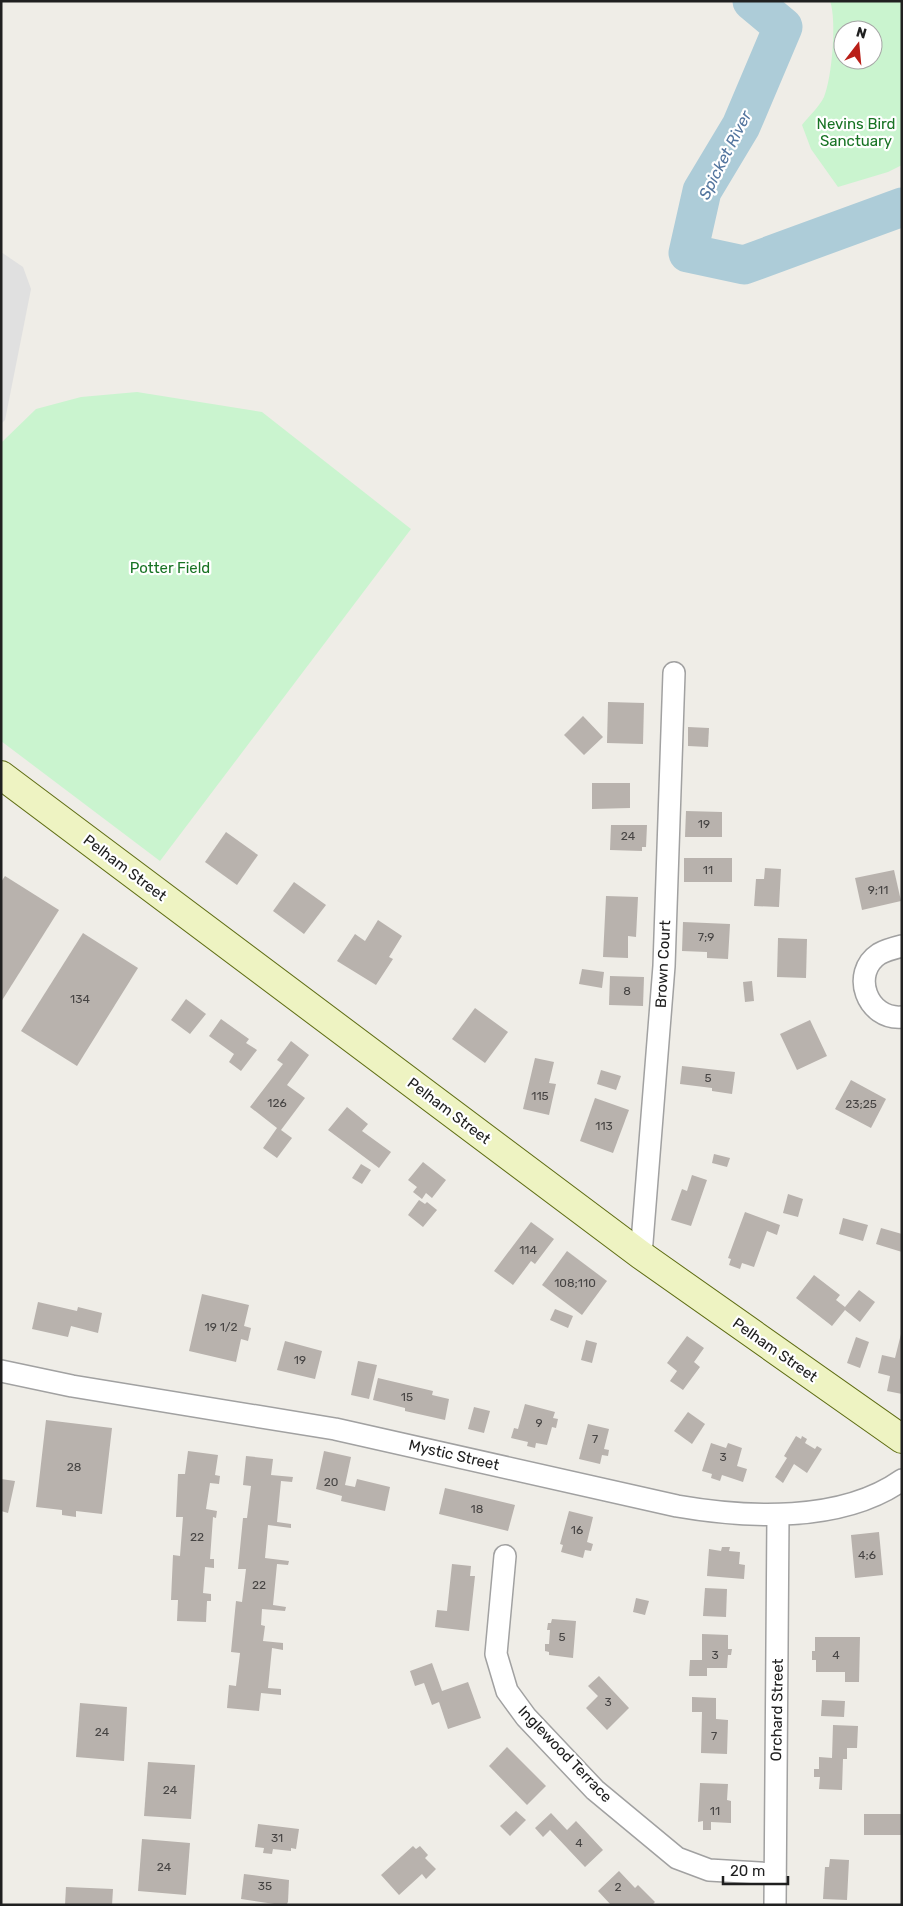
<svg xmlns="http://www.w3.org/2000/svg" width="903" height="1906" viewBox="0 0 903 1906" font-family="Rubik,sans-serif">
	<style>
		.park { fill: #caf4cf; fill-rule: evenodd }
		.parking { fill: #e0e0e0 }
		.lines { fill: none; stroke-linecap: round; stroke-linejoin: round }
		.river { stroke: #adccd8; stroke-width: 39 }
		.building { fill: #b8b2ad }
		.street-casing { stroke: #a1a1a1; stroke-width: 24 }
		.secondary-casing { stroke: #5e6c12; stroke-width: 30 }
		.street { stroke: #fff; stroke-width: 21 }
		.secondary { stroke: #eef3c2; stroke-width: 28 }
		.labels { text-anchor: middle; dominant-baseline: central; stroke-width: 4.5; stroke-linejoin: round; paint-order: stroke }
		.number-label { font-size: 12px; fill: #464443 }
		.park-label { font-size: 15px; fill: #187324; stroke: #fff }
		.street-label { font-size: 15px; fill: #202020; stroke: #fff }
		.water-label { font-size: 16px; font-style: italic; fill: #53759e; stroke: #fff }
	</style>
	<rect width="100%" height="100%" fill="#efede7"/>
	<g class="park">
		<path d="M830 1H902V165L888 172 838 187 811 149 802 125C809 116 819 107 824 97 832 78 837 20 830 1ZM843 30H873V60H843Z"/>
		<polygon points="137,392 262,412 411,529 160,861 1,741 1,443 36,409 81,397"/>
	</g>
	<polygon class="parking" points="1,252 23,267 31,289 5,420 1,424"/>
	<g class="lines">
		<polyline class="river" points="752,1 783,27 741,126 702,191 688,253 744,265 902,207"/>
	</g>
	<g class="building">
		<polygon points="608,702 644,703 643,744 607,743"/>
		<polygon points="583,716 603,737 584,755 564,735"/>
		<polygon points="688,727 709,728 708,747 688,746"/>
		<polygon points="592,783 630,783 630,808 592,809"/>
		<polygon points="686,811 722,812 722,837 685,837"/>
		<polygon points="611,825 647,825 646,847 642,847 642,851 610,850"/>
		<polygon points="226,832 258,855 237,885 205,862"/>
		<rect x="684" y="858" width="48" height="24"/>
		<polygon points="765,868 781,869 779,907 754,906 756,879 764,879"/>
		<polygon points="894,870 901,901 862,910 855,878"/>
		<polygon points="5,876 59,910 1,1002 1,882"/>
		<polygon points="294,882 326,905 304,934 273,911"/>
		<polygon points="606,896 638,897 636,937 628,936 628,958 603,957"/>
		<polygon points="378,920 402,936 389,957 393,959 376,985 337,961 355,934 365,941"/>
		<polygon points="683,922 730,924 728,959 707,958 707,952 682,951"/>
		<polygon points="83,933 138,968 77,1066 21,1031"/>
		<polygon points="778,938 807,939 806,978 777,977"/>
		<polygon points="582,969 604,972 602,988 579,984"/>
		<polygon points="610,976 644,977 643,1006 609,1005"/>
		<polygon points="752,981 754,1001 745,1002 743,982"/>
		<polygon points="186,999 206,1014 190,1034 171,1020"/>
		<polygon points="475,1008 508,1032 485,1063 452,1039"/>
		<polygon points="221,1019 249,1039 246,1043 257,1050 241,1071 229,1062 234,1054 209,1036"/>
		<polygon points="810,1020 827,1056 797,1070 780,1034"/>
		<polygon points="291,1041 309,1055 287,1085 305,1098 281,1130 292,1138 277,1158 263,1148 277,1128 250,1107 283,1064 277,1060"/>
		<polygon points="535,1058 554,1062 549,1083 556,1084 549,1115 523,1109"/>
		<polygon points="682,1066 735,1072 732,1094 712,1091 712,1088 680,1084"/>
		<polygon points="601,1070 621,1076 616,1090 597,1084"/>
		<polygon points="851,1080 886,1099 871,1128 835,1109"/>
		<polygon points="595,1098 629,1110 613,1153 580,1141"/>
		<polygon points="347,1107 368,1124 362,1131 391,1152 379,1168 328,1130"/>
		<polygon points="714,1154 730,1158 727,1167 712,1163"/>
		<polygon points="423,1162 446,1180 432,1198 426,1193 422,1199 413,1192 417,1187 408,1180"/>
		<polygon points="361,1164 371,1170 362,1184 352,1178"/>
		<polygon points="692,1175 707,1180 691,1226 671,1220 682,1189 687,1191"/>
		<polygon points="788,1194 803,1199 798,1217 783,1213"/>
		<polygon points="419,1200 425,1204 427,1202 437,1210 423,1227 408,1215"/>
		<polygon points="745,1212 780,1225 777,1235 767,1231 754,1267 742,1263 740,1269 729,1265 731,1259 728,1258"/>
		<polygon points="843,1218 868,1225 863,1241 839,1234"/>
		<polygon points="531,1222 554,1239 535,1264 531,1261 513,1285 494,1271"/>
		<polygon points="881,1228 902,1234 902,1252 876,1244"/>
		<polygon points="567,1251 607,1281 582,1315 542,1285"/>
		<polygon points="814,1275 840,1295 836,1300 845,1307 859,1290 875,1302 860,1322 845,1310 832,1326 796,1298"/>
		<polygon points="202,1294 249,1305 244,1326 251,1328 248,1341 241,1339 236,1362 189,1351"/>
		<polygon points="38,1302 77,1311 78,1307 102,1313 98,1333 71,1326 68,1337 32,1329"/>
		<polygon points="555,1309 573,1316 568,1328 550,1320"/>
		<polygon points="901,1334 902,1334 902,1394 887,1391 890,1376 878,1373 882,1355 895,1358"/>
		<polygon points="687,1336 704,1348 694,1362 700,1367 683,1390 670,1381 677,1371 667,1363"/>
		<polygon points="856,1337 869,1342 860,1368 847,1363"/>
		<polygon points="586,1340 597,1343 592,1363 581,1360"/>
		<polygon points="285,1341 322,1351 315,1379 277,1370"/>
		<polygon points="358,1361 377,1365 369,1399 351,1395"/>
		<polygon points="378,1378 433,1391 432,1395 449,1399 445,1420 405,1411 405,1408 373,1400"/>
		<polygon points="525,1404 555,1412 553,1418 558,1419 556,1428 552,1427 547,1445 536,1443 535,1448 527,1446 528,1442 511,1438 514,1428 518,1429"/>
		<polygon points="474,1407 490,1411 484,1433 468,1429"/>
		<polygon points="688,1412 705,1424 692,1444 674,1431"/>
		<polygon points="46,1420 112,1428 102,1514 76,1511 76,1517 62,1515 62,1510 36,1507"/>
		<polygon points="588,1424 609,1429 604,1449 609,1450 608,1456 602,1455 600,1464 579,1459"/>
		<polygon points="796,1436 801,1439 802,1436 807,1439 805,1443 815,1449 817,1446 822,1449 807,1473 794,1464 783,1483 775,1477 787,1458 784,1456"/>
		<polygon points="711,1443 726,1448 728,1443 742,1448 737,1466 747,1469 743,1482 722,1475 720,1481 711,1478 712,1474 702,1471"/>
		<polygon points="188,1451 218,1455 215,1475 220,1476 219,1484 210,1483 206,1509 217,1511 216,1518 213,1517 210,1559 214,1559 214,1568 205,1567 203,1593 211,1594 211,1601 207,1601 206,1622 177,1621 178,1600 171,1600 173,1555 180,1556 183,1517 176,1517 178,1474 185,1474"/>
		<polygon points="324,1451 351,1457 345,1485 355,1487 357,1479 390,1487 385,1511 341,1501 342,1496 316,1489"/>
		<polygon points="246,1456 273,1459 271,1475 293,1477 292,1482 281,1481 277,1522 291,1524 291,1528 268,1525 265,1558 289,1561 288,1565 277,1564 273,1605 286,1607 285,1611 262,1609 261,1625 265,1626 263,1641 283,1643 283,1650 272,1648 268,1688 281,1689 281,1695 261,1693 259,1711 227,1708 229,1685 236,1686 240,1653 231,1652 236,1601 242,1602 246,1569 238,1569 243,1518 247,1518 251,1486 243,1485"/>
		<polygon points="1,1479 15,1481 8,1513 1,1511"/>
		<polygon points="445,1488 515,1505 508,1531 439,1514"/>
		<polygon points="569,1511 593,1517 587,1542 593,1544 591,1551 585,1550 583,1558 561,1552 563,1545 560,1544"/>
		<polygon points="879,1532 883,1575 855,1578 851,1535"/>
		<polygon points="722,1547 730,1547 729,1551 740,1552 739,1564 745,1565 744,1579 707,1576 709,1549 721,1551"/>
		<polygon points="452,1564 471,1566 470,1576 475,1576 469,1631 435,1627 437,1610 447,1611"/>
		<polygon points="705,1588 727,1589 726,1617 703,1616"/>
		<polygon points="636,1598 649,1601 645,1615 633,1612"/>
		<polygon points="552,1619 576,1621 573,1658 549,1655 549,1652 545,1651 545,1644 549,1644 550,1630 547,1630 548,1623 551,1623"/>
		<polygon points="702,1634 728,1635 728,1649 732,1649 731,1655 728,1655 727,1668 707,1668 707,1676 689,1676 690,1660 702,1660"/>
		<polygon points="815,1637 860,1637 859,1682 845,1682 845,1672 816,1672 816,1660 812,1660 812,1651 815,1651"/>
		<polygon points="432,1663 442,1691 468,1682 481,1718 448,1729 439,1702 432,1705 424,1683 415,1686 410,1671"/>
		<polygon points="599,1676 629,1708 607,1730 586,1708 598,1696 588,1686"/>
		<polygon points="692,1697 716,1698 716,1719 728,1720 727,1754 701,1753 702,1712 692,1712"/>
		<polygon points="822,1700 845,1701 844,1717 821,1716"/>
		<polygon points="80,1703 127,1707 124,1761 76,1757"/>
		<polygon points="833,1725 858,1726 857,1748 847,1748 847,1759 843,1759 842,1790 819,1789 820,1777 814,1777 814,1769 819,1769 819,1757 832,1758"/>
		<polygon points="507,1747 546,1786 527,1805 489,1766"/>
		<polygon points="148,1762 195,1765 191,1819 144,1816"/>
		<polygon points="700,1783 728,1784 727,1800 731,1801 731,1823 711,1822 711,1830 703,1830 703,1821 698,1822"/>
		<polygon points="516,1811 526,1820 510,1836 500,1826"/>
		<polygon points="551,1813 567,1830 576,1821 603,1850 585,1867 550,1830 543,1837 535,1828"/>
		<rect x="864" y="1814" width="38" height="21"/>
		<polygon points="258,1824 299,1829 296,1849 291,1848 291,1851 273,1849 272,1854 263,1853 264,1848 255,1847"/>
		<polygon points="142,1839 190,1843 186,1895 138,1891"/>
		<polygon points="413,1846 416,1849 420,1846 428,1855 425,1858 436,1869 426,1879 422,1874 399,1895 381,1875"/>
		<polygon points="830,1859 849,1860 847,1900 823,1899 825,1867 829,1867"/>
		<polygon points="619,1871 635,1888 638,1885 655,1902 652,1905 611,1905 598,1891"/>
		<polygon points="244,1874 289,1880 288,1902 286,1905 281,1905 241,1899"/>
		<polygon points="66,1887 113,1889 112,1905 65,1905"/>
	</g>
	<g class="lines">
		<defs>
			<g id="street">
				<path d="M902 946C894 948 886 950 879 954 850 973 867 1020 902 1017"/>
				<polyline points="641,1255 664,966 674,673"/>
				<path d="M1 1371 72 1386 335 1429 677 1506C746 1518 841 1523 902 1480"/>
				<polyline points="505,1556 496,1654 507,1691 526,1717 595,1790 677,1858 709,1870 775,1874"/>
				<polyline points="775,1905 778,1515"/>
			</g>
			<polyline id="secondary" points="1,775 641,1255 902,1439"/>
		</defs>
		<use href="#street" class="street-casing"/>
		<use href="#secondary" class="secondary-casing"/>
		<use href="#street" class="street"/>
		<use href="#secondary" class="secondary"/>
	</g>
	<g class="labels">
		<g class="number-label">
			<text x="704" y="824">19</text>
			<text x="628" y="836">24</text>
			<text x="708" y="870">11</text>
			<text x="878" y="890">9;11</text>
			<text x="706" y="937">7;9</text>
			<text x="627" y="991">8</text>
			<text x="80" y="999">134</text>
			<text x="708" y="1078">5</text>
			<text x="540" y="1096">115</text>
			<text x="277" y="1103">126</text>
			<text x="861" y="1104">23;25</text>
			<text x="604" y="1126">113</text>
			<text x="528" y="1250">114</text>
			<text x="575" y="1283">108;110</text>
			<text x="221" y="1327">19 1/2</text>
			<text x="300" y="1360">19</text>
			<text x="407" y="1397">15</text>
			<text x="539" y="1423">9</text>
			<text x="595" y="1439">7</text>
			<text x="723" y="1457">3</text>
			<text x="74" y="1467">28</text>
			<text x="331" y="1482">20</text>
			<text x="477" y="1509">18</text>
			<text x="577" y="1530">16</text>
			<text x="197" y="1537">22</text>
			<text x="867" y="1555">4;6</text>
			<text x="259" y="1585">22</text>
			<text x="562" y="1637">5</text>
			<text x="715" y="1655">3</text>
			<text x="836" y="1655">4</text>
			<text x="608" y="1702">3</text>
			<text x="102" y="1732">24</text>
			<text x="714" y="1736">7</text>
			<text x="170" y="1790">24</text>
			<text x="715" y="1811">11</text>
			<text x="277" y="1838">31</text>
			<text x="579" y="1843">4</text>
			<text x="164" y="1867">24</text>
			<text x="265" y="1886">35</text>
			<text x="618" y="1887">2</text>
		</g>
		<g class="park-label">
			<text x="856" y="124">Nevins Bird<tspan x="856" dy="17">Sanctuary</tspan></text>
			<text x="170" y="568">Potter Field</text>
		</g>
		<g class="street-label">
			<text transform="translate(125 868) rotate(37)">Pelham Street</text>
			<text transform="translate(663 964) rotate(-87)">Brown Court</text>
			<text transform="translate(449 1111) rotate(37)">Pelham Street</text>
			<text transform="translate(775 1350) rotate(35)">Pelham Street</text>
			<text transform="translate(454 1455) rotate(13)">Mystic Street</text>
			<text transform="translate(777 1710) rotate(-89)">Orchard Street</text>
			<text transform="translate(565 1754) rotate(46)">Inglewood Terrace</text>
		</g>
		<g class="water-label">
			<text transform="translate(725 155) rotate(-63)">Spicket River</text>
		</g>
	</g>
	<rect width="903" height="1906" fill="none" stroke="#202020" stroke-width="5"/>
	<g transform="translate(858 45) rotate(16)"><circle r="24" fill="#ffffff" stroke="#a6a6a6"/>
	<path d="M0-4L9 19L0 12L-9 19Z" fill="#b91e17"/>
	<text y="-8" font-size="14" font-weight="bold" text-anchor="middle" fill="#202020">N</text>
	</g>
	<path d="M723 1876v8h65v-8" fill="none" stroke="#202020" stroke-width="2.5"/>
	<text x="730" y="1876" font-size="15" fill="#202020" stroke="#ffffff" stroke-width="4" paint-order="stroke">20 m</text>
</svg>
